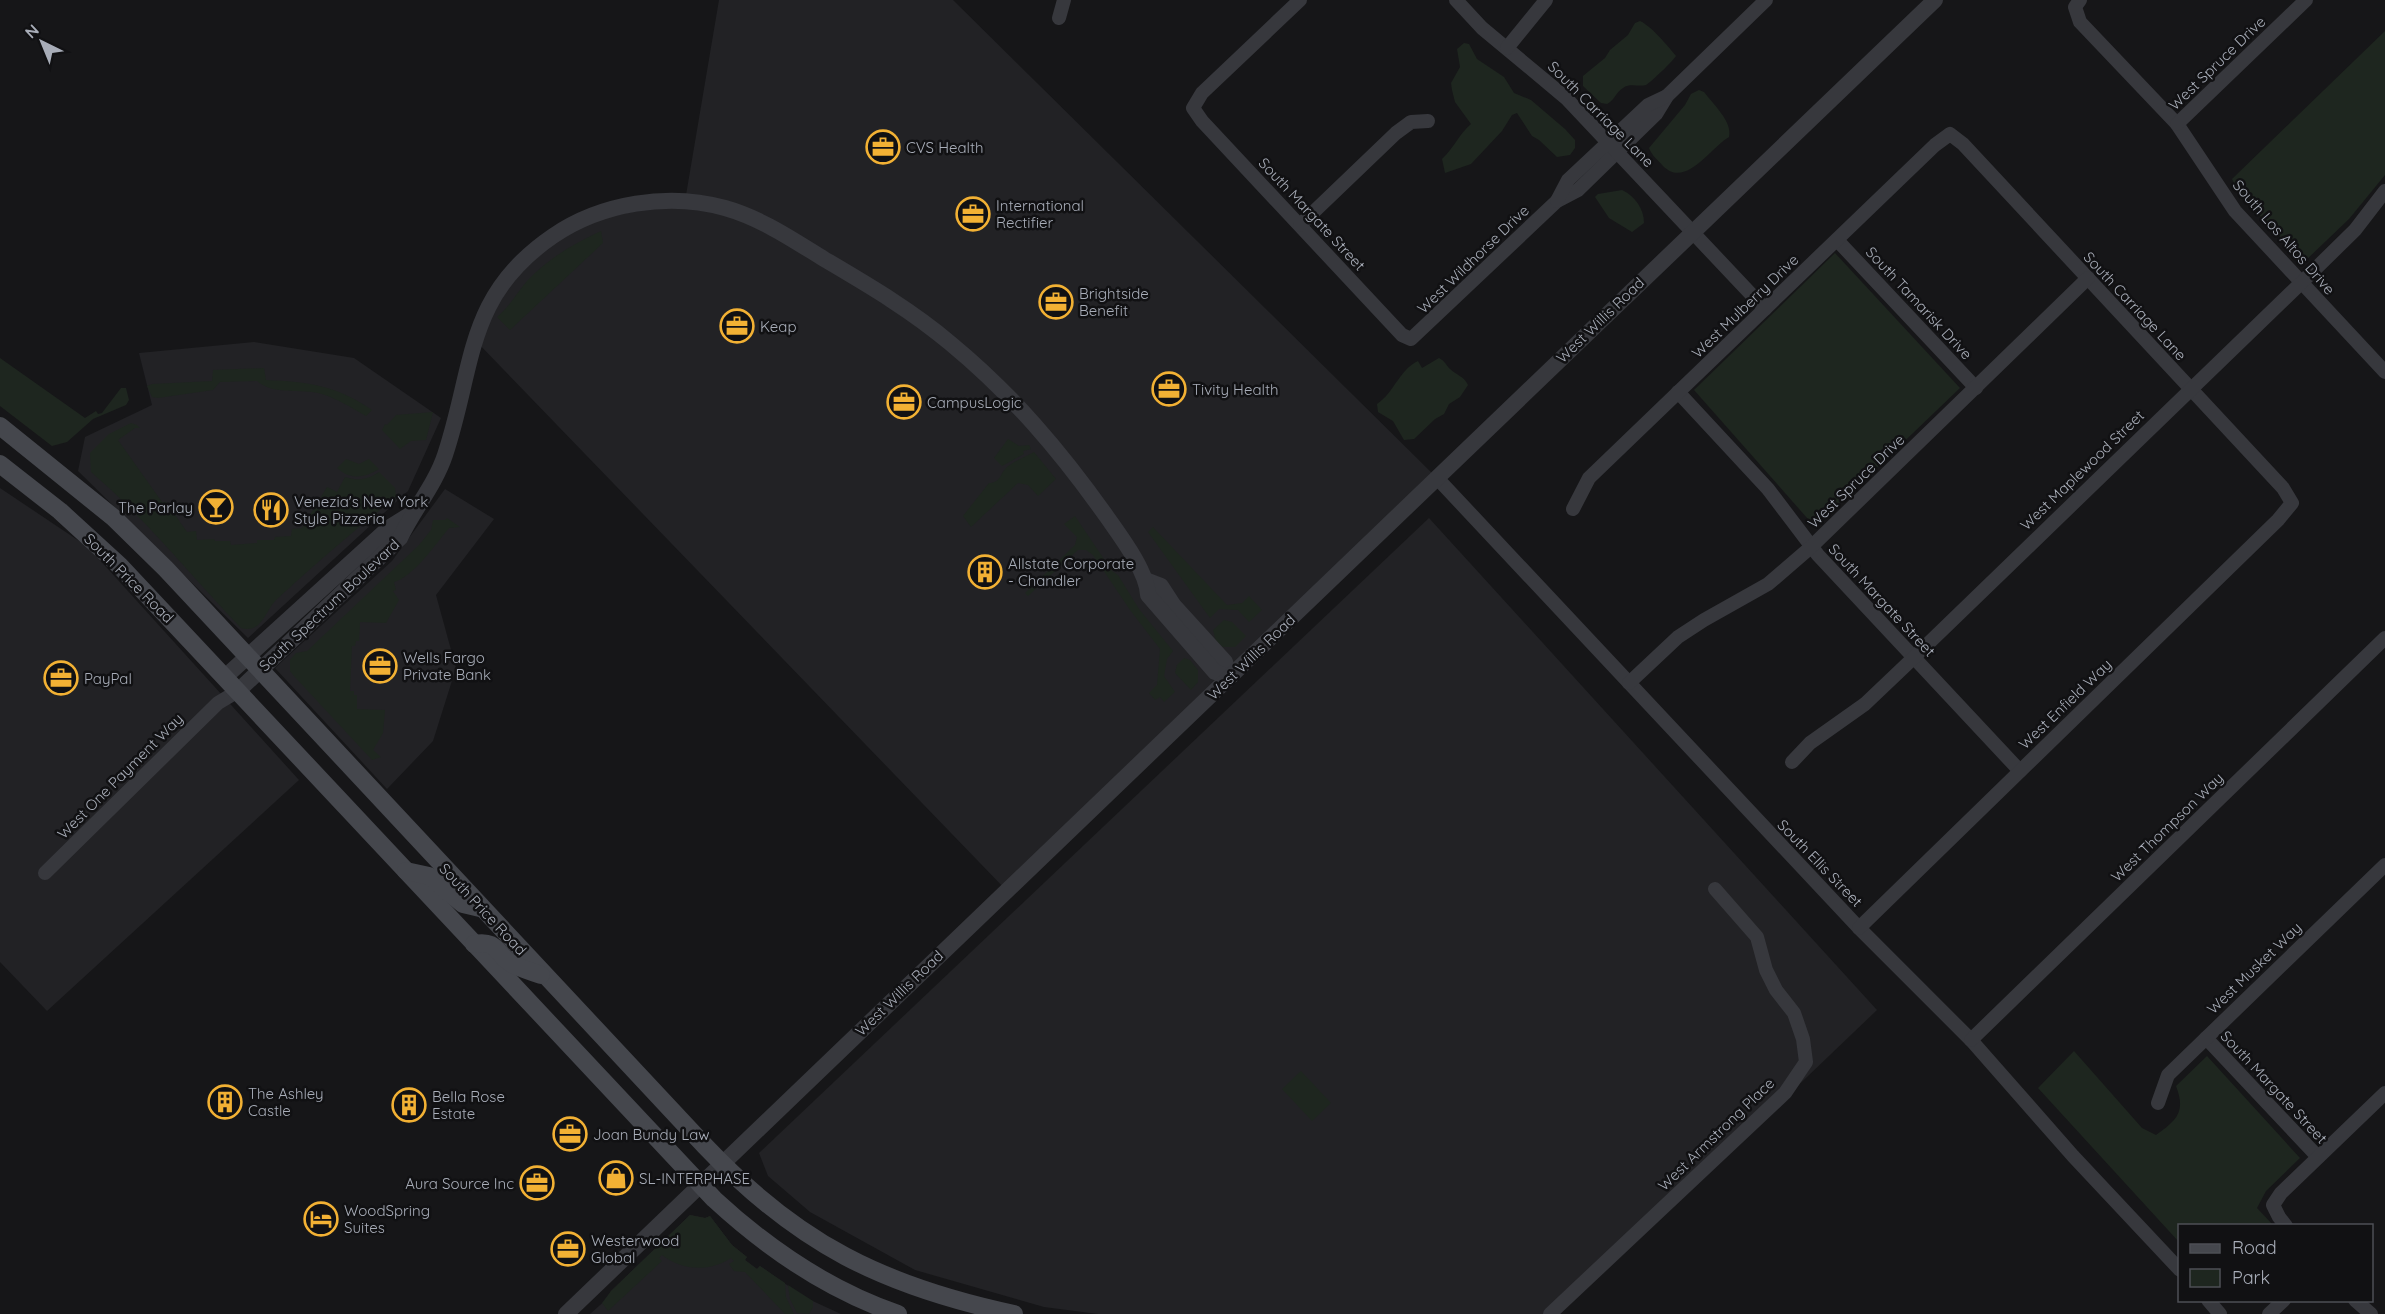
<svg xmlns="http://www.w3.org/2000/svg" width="2385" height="1314" viewBox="0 0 2385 1314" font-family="Quicksand,sans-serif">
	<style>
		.built { fill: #222225 }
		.green { fill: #1e261f }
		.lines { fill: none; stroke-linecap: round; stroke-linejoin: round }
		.minor { stroke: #37383d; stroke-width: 14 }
		.tertiary { stroke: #37383d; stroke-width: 16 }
		.secondary { stroke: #45474d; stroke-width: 18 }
		.labels { text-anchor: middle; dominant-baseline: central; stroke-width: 5; stroke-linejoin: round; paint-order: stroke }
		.street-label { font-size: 15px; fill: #a8adb8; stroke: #111113 }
		.poi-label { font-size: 15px; fill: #a8adb8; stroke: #111113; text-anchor: start }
	</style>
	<rect width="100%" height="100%" fill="#161618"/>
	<g class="built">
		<polygon points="719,0 953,0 1437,478 1007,891 474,339 492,299 574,224 685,201"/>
		<polygon points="254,342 354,358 441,418 408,491 248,638 78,471 85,437 152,405 139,353"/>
		<polygon points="0,488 88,547 299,780 47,1011 0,962"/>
		<polygon points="445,489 494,519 436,595 456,668 433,741 387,789 275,668 392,561"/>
		<polygon points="1429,518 1877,1010 1559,1314 1098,1314 1044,1307 915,1270 810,1212 768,1176 759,1153"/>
		<polygon points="690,1215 705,1218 710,1216 732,1245 747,1257 745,1260 757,1269 760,1266 804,1297 841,1314 590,1314 608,1298 611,1291"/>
	</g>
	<g class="green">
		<path d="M1640 21C1651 26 1667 45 1676 56 1673 61 1651 82 1646 85 1638 87 1630 83 1623 88 1616 92 1614 101 1607 104L1601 103 1583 86V76L1605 58 1610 50 1628 35 1635 23Z"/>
		<polygon points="2385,31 2385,175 2349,219 2304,262 2240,195 2232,179"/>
		<path d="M1464 43 1469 44 1477 59 1504 77 1514 93 1531 100 1565 129 1575 140V148L1570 155 1557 157 1539 140 1532 136 1517 113 1512 115 1502 131 1471 164 1445 173 1442 159C1454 148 1459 134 1471 124L1455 102 1452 90 1451 83 1460 67 1457 49Z"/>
		<path d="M1699 90 1704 92C1713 104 1733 122 1729 137 1711 147 1686 189 1663 166 1658 160 1652 156 1649 148L1685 105 1691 94Z"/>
		<path d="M1622 190C1635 196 1644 209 1644 223L1632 232 1609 218 1595 197 1598 194Z"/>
		<path d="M601 231 603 243 510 330 497 317C509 307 517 293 527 281 549 258 573 244 601 231Z"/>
		<polygon points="1835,253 1960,388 1815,527 1694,390"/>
		<polygon points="0,358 85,418 96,411 98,414 102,413 121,388 126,388 129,400 126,405 93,419 67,442 52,446 0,406"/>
		<path d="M1439 358C1445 361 1445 364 1450 369 1456 375 1464 376 1468 385L1460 397 1449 404 1444 414 1435 419 1414 439 1404 440 1393 421 1378 412 1377 404C1394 393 1399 370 1418 361L1422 368Z"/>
		<path d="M264 368 266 380C309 382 335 385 372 410L366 416C352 408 338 399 322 394 301 388 274 396 257 381L220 382 213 390 158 398 152 397 147 386 152 384 212 381 213 370Z"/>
		<polygon points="433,412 426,440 411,441 400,449 382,430 385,424 387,425 396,415"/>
		<path d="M131 423 137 425 140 428H135L118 440 162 502H166L187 532 196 531 197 540 214 539 215 541H230L231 545 257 543V540H274L275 537 291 536 292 529 302 528 327 487 337 492 345 477C359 481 367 480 379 472L395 488 396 497C355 530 315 564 276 600 265 611 262 634 241 628 191 576 146 519 91 472L90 453 109 434Z"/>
		<polygon points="1008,439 1019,446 1029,445 1031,449 1023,451 1024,454 1002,466 994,458"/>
		<path d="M1034 452 1056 479 1038 496 1028 485 1018 483 971 527 963 516 989 483C1001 483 1000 473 1007 467 1014 461 1026 457 1034 452Z"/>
		<path d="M346 459 359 464 369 459 379 469C365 478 350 480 337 468Z"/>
		<polygon points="1075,516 1112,571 1118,575 1139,609 1173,651 1167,659 1164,676 1175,692 1164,702 1160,697 1155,700 1149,693 1157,685 1160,649 1130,610 1093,555 1086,550 1078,550 1028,596 1025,593 1075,545 1077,537 1064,524"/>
		<path d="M447 518 460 527 449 528C436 544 413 577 394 582L396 590 393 591 399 600 386 623 360 622 359 641H356L355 646H352L350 691H354V695H357V709L385 710 383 733 373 750 381 757 372 760 293 675 290 671V660L296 653 307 651 419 545 431 530 433 520H445Z"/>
		<polygon points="1153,527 1227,605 1242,603 1249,596 1262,610 1249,622 1238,610 1219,609 1210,618 1148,532"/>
		<polygon points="1224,620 1232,622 1246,636 1235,647 1223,647 1216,641 1213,630"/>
		<polygon points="1184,658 1190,660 1198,670 1198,682 1191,690 1175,673 1177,665"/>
		<path d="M2074 1051 2142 1128 2156 1135C2177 1120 2186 1112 2176 1086L2207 1056 2300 1158 2266 1191 2257 1208 2273 1225 2180 1226 2179 1242 2038 1088Z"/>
		<polygon points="1301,1071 1331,1103 1312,1121 1282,1089"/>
		<path d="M690 1215 705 1218 710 1216 732 1245 747 1257 745 1260 757 1269 760 1266 785 1283 786 1297 794 1314H785L745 1272 734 1271 729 1264 734 1261 731 1258C710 1272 682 1271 662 1255L659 1258 662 1261 608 1311 602 1303 611 1291Z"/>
		<polygon points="788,1285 813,1301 813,1307 809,1314 797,1313 790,1299"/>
	</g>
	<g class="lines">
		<g class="minor">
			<polyline points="1300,0 1202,93 1193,108 1202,121 1402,335 1411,339 1557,201 1578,190 1656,114 1667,96 1766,0"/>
			<polyline points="1456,0 1482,28 1566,98 1765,309"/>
			<polyline points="2080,0 2075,7 2080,22 2177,124 2235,211 2385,372"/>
			<polyline points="1059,18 1064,0"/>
			<polyline points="1507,48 1546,0"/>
			<polyline points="2177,124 2306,0"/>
			<polyline points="1557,201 1568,180 1648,105 1667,96"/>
			<polyline points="1300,225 1396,133 1411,122 1428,121"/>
			<polyline points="1837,240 1976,388"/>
			<polyline points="1678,392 1768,489 1818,555 2020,771"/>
			<polyline points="1437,478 1859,928 1971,1040 2073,1156 2180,1270"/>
			<polyline points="1573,509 1589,478 1935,145 1950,134 1963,144 2283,488 2292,503 2278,520 1859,928"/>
			<polyline points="1629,683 1678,637 1704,620 1768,584 1811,547 2088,278"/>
			<polyline points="1792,762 1810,743 1865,704 1906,665 2301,283 2355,230 2385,191"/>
			<polyline points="45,873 218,703 238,691"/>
			<polyline points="2206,1038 2318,1157"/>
			<polyline points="1971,1040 2385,638"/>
			<polyline points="2158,1103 2168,1075 2385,865"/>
			<polyline points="2286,1226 2279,1217 2273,1205 2281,1193 2385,1093"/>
			<polyline points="2208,1300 2220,1314"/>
			<polyline points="2355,1300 2371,1314"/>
			<polyline points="1550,1314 1785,1093 1806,1062 1803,1039 1794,1013 1776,990 1766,970 1757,937 1715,889"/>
			<polyline points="2269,1314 2284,1300"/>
		</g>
		<g class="tertiary">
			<polyline points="1148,581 1161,586 1174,606 1225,662 1230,677"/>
			<polyline points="225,677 390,527 411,514"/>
			<path d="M238 691 400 538C414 509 435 485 445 455 475 365 465 296 553 236 601 203 669 192 725 208 761 218 793 240 824 259 868 285 911 310 950 343 1012 394 1061 452 1107 517 1121 537 1147 571 1148 595L1215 672 1230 677"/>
			<polyline points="566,1314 1935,0"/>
		</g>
		<g class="secondary">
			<path d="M0 426 114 518 166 569 705 1146C798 1244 883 1286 1014 1314"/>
			<path d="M0 464 60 511 120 566 714 1199C768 1249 828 1290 898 1314"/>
			<polyline points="406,871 429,876 463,904 480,908"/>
			<path d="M474 944C499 939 496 956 514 965 523 969 532 972 541 975"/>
		</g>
	</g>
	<defs>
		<symbol id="office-ring" viewBox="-11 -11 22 22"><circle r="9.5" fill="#111113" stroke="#f2b134" stroke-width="1.5"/><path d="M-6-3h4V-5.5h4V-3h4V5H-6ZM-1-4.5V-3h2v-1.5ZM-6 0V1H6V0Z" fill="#f2b134"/></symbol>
		<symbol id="bar-ring" viewBox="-11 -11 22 22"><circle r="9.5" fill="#111113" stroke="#f2b134" stroke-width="1.5"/><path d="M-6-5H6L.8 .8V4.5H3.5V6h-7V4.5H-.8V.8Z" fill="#f2b134"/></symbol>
		<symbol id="restaurant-ring" viewBox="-11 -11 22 22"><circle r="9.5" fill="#111113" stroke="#f2b134" stroke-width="1.5"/><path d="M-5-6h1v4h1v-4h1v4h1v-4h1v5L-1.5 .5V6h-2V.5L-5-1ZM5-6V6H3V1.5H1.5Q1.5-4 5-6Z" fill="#f2b134"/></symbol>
		<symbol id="building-ring" viewBox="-11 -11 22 22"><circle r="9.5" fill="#111113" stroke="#f2b134" stroke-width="1.5"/><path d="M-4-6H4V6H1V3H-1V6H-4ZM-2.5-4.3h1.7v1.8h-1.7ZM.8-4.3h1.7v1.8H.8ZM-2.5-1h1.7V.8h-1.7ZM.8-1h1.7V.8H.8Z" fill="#f2b134"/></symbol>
		<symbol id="shop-ring" viewBox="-11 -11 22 22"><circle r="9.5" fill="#111113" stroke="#f2b134" stroke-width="1.5"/><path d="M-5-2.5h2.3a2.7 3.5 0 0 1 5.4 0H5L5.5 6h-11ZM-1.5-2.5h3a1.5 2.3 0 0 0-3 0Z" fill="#f2b134"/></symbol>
		<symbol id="hotel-ring" viewBox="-11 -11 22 22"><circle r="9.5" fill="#111113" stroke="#f2b134" stroke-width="1.5"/><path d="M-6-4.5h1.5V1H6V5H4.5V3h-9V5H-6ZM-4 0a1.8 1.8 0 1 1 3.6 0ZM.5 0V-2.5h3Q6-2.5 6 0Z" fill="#f2b134"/></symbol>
	</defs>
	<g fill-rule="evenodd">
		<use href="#office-ring" x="864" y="128" width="38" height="38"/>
		<use href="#office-ring" x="954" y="195" width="38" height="38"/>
		<use href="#office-ring" x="1037" y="283" width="38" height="38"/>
		<use href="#office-ring" x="718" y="307" width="38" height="38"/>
		<use href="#office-ring" x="1150" y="370" width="38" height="38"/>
		<use href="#office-ring" x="885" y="383" width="38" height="38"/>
		<use href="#bar-ring" x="197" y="488" width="38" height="38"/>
		<use href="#restaurant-ring" x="252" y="491" width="38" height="38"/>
		<use href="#building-ring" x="966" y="553" width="38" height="38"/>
		<use href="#office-ring" x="361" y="647" width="38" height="38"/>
		<use href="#office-ring" x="42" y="659" width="38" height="38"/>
		<use href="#building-ring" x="206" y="1083" width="38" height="38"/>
		<use href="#building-ring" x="390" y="1086" width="38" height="38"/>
		<use href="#office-ring" x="551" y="1115" width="38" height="38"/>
		<use href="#shop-ring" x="597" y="1159" width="38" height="38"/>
		<use href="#office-ring" x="518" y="1164" width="38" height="38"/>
		<use href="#hotel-ring" x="302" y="1200" width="38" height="38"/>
		<use href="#office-ring" x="549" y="1230" width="38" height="38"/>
	</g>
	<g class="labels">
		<g class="street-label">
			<text transform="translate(2217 63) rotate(-44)">West Spruce Drive</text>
			<text transform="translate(1601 114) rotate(45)">South Carriage Lane</text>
			<text transform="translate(1312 214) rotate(47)">South Margate Street</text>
			<text transform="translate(2284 237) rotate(49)">South Los Altos Drive</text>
			<text transform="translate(1473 259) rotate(-44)">West Wildhorse Drive</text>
			<text transform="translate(1919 303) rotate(47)">South Tamarisk Drive</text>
			<text transform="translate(1745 306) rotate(-44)">West Mulberry Drive</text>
			<text transform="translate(2135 306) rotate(47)">South Carriage Lane</text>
			<text transform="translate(1600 320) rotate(-44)">West Willis Road</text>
			<text transform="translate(2082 470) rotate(-44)">West Maplewood Street</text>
			<text transform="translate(1856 481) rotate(-44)">West Spruce Drive</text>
			<text transform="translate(129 578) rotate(45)">South Price Road</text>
			<text transform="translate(1882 600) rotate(47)">South Margate Street</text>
			<text transform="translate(329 605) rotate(-43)">South Spectrum Boulevard</text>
			<text transform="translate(1251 657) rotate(-44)">West Willis Road</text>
			<text transform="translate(2065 704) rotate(-44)">West Enfield Way</text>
			<text transform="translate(120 776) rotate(-45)">West One Payment Way</text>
			<text transform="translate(2167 827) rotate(-44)">West Thompson Way</text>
			<text transform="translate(1820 863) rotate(46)">South Ellis Street</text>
			<text transform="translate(483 909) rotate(47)">South Price Road</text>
			<text transform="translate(2254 968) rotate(-44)">West Musket Way</text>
			<text transform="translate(899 993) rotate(-44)">West Willis Road</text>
			<text transform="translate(2274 1087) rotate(47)">South Margate Street</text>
			<text transform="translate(1716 1134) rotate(-44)">West Armstrong Place</text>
		</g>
		<g class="poi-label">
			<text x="906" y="147">CVS Health</text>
			<text x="996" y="205">International<tspan x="996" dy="17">Rectifier</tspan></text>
			<text x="1079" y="293">Brightside<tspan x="1079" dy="17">Benefit</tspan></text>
			<text x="760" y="326">Keap</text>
			<text x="1192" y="389">Tivity Health</text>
			<text x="927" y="402">CampusLogic</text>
			<text x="294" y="501">Venezia's New York<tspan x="294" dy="17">Style Pizzeria</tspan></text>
			<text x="193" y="507" text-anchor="end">The Parlay</text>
			<text x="1008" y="563">Allstate Corporate<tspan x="1008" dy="17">- Chandler</tspan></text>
			<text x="403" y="657">Wells Fargo<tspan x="403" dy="17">Private Bank</tspan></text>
			<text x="84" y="678">PayPal</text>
			<text x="248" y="1093">The Ashley<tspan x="248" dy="17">Castle</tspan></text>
			<text x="432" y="1096">Bella Rose<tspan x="432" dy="17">Estate</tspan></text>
			<text x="593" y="1134">Joan Bundy Law</text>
			<text x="639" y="1178">SL-INTERPHASE</text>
			<text x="514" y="1183" text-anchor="end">Aura Source Inc</text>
			<text x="344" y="1210">WoodSpring<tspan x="344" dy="17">Suites</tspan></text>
			<text x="591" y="1240">Westerwood<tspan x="591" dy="17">Global</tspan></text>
		</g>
	</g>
	<rect x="2178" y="1224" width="195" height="78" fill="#111113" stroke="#4d4f55" stroke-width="1.5"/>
	<rect x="2190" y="1244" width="30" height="9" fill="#45474d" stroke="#4d4f55" stroke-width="1.5"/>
	<text x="2232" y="1254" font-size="18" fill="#a8adb8">Road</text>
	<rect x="2190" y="1269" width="30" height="18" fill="#1e261f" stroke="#4d4f55" stroke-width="1.5"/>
	<text x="2232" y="1284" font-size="18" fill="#a8adb8">Park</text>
	<g transform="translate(42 42) rotate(317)" stroke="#111113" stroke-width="4.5" paint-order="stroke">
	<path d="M0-4.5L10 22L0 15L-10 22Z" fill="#a8adb8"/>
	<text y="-9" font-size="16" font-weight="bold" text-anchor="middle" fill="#a8adb8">N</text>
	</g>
</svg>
